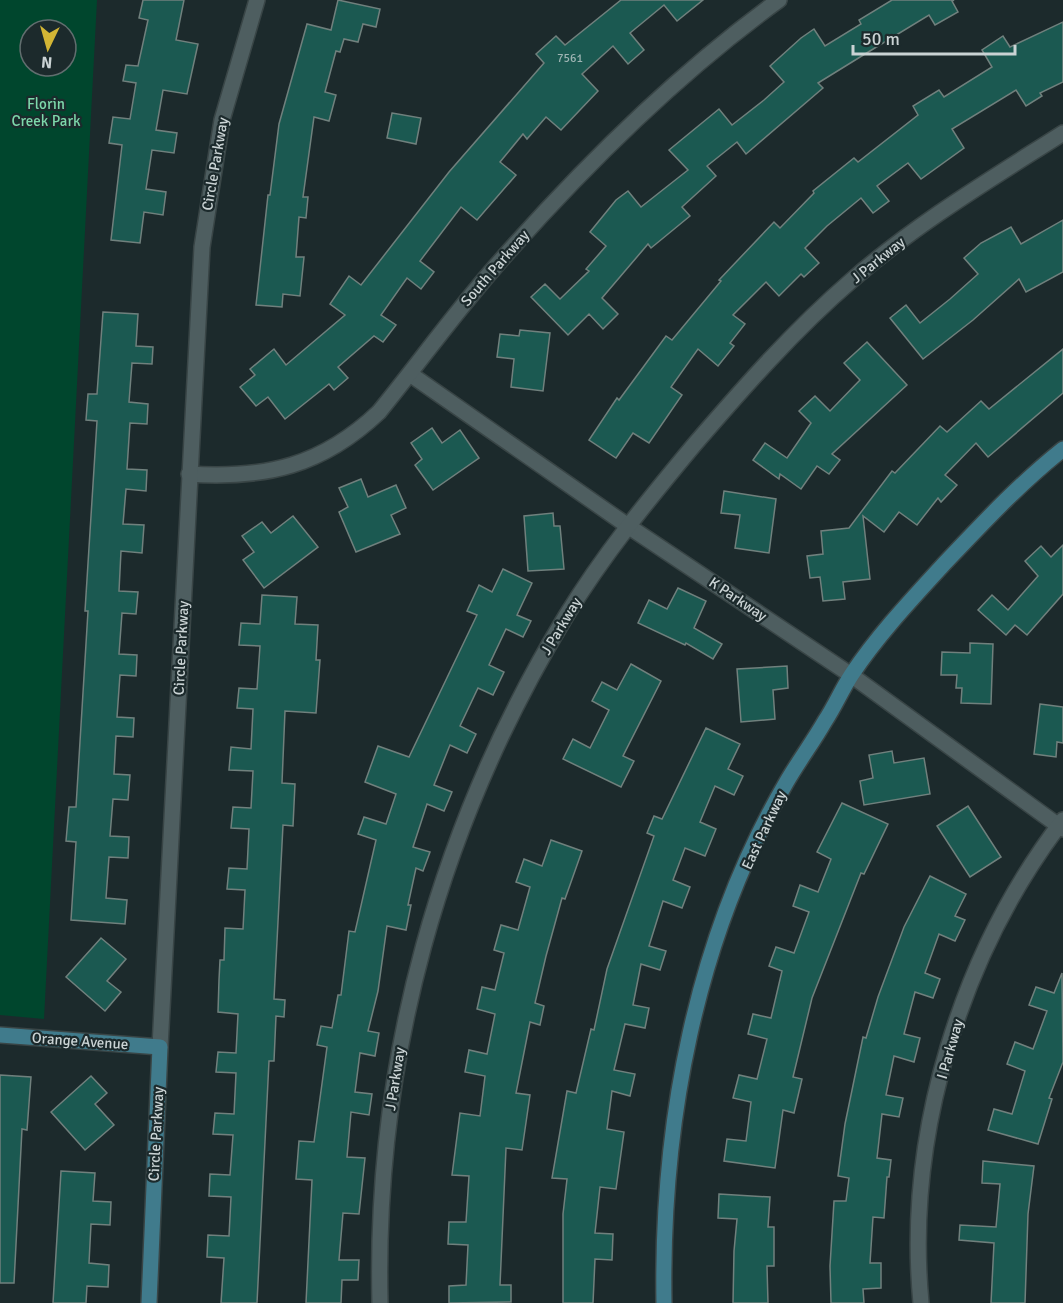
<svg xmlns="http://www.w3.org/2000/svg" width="1063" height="1303" viewBox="0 0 1063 1303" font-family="Signika,sans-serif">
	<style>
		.green { fill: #00462d; fill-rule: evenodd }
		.building { fill: #1b5951; stroke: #70807d; stroke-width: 1.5 }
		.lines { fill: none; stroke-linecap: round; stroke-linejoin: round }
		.street-casing { stroke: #394546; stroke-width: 18 }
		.secondary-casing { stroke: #394546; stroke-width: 18 }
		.street { stroke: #4e5e60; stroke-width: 15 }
		.secondary { stroke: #407b8c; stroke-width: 15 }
		.labels { text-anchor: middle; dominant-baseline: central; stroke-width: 4.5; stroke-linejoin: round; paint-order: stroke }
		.number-label { font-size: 12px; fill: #9eb4b3 }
		.park-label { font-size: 15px; fill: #7dd8ab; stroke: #1c2a2c }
		.street-label { font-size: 15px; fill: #cad3d4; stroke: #1c2a2c }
	</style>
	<rect width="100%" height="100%" fill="#1c2a2c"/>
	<path class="green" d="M0 0H97L44 1019 0 1015ZM30 30H66V66H30Z"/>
	<g class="building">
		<polygon points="143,0 184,0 176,40 198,44 187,94 163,90 156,130 177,133 174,153 152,150 146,189 166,192 163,215 144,212 140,243 111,240 122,145 109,143 113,117 130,119 136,83 123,81 126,65 138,66 148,20 139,18"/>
		<polygon points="338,0 380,9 376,27 363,24 358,42 344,39 340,52 336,51 325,92 336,95 329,121 314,117 303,197 308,197 306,218 299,217 296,257 304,257 300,296 283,294 282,307 256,305 268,195 270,195 279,124 307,24 331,30"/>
		<polygon points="621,0 703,0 677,21 664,5 630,33 644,50 628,64 613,46 582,74 598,91 561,130 546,117 527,139 523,134 500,162 516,175 477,220 461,207 420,261 434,272 421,289 407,278 381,315 396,325 383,342 374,336 338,367 348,378 334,390 329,384 285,419 268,397 256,406 240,387 255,375 250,369 274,349 286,365 345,315 330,304 349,276 361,285 449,172 544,63 536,54 556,36 565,45"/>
		<polygon points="892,0 954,0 952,1 958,12 935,25 929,15 865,54 818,83 823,88 746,154 737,142 707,166 716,176 682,207 690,216 651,248 648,244 602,298 618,314 603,329 589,314 568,335 531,297 545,284 560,299 589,271 586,269 606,246 590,232 616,200 628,191 641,207 688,170 669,150 719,109 732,125 764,100 784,82 770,66 801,38 814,29 825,46 861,24 859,20"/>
		<polygon points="1063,22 1063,82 1040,93 1042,96 1026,106 1016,90 952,129 964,148 921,179 908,163 877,186 889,201 873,213 861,198 827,226 805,248 819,263 804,277 801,274 779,296 766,282 733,315 745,324 730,343 734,346 718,366 698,349 671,387 682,395 649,443 633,433 616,458 589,440 617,398 619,400 666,336 672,340 721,281 719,280 774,222 780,228 814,193 813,191 854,158 858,162 918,115 913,106 939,90 944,97 992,67 982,50 1003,36 1010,47"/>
		<polygon points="392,113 421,118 416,144 387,138"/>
		<polygon points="1063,220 1063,272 1026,292 1019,279 973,320 923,359 890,318 906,305 920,323 950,299 978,274 964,258 981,243 1011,227 1021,244"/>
		<polygon points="103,312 138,314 136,346 153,347 152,364 132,363 129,402 148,404 147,424 130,423 127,469 147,470 146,491 126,489 123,524 144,525 142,553 121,551 119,591 138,592 136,614 122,613 119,654 137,655 136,676 120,675 117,717 134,718 133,737 116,736 114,774 130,775 128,800 113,799 110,836 129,837 128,858 109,857 106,898 127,900 125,924 71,920 76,842 66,841 69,807 76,807 88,611 85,611 97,421 86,420 88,394 97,394"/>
		<polygon points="520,330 550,333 543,391 511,387 514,359 497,357 500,334 519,336"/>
		<polygon points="867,342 907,385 832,454 840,460 829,474 817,466 801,489 780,474 779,479 753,460 765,443 787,458 811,423 799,411 815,396 830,411 860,380 844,363"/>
		<polygon points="1063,349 1063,393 988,457 976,443 945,475 957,485 941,502 938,498 917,525 899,512 884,532 863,516 870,579 843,582 845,599 823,601 820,577 810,578 807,556 823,554 821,531 849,528 892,471 895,473 940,426 947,432 981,401 989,409"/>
		<polygon points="432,428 442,443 460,430 479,458 433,490 415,465 422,459 411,443"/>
		<polygon points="361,479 368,497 396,485 406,508 391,515 400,534 356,552 339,512 348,507 339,488"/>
		<polygon points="724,491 776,499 769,553 735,548 740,515 721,513"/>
		<polygon points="553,513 554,526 560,526 564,569 528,571 524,516"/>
		<polygon points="293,516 318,547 264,588 243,560 254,552 242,536 262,522 271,533"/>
		<polygon points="1063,545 1063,594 1027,635 1015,625 1006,635 978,610 992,595 1008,610 1038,576 1025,561 1041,546 1051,557"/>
		<polygon points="503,569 532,583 517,615 531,621 523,637 506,629 489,665 504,672 493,695 478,688 460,726 476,734 467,753 450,745 434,785 452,792 444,811 427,804 413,847 430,852 423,871 416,868 408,905 411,905 406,930 387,926 378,991 368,1031 379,1033 375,1056 360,1053 355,1092 372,1094 369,1115 351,1112 347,1157 365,1158 359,1214 343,1213 339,1260 359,1260 358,1280 342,1280 341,1303 306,1303 312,1180 296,1179 299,1141 314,1142 327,1047 317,1045 321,1026 332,1028 338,995 341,995 349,931 355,932 376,840 358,834 364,817 386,824 396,794 365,782 378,746 409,757 477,615 467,611 479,585 492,592"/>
		<polygon points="678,588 706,601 694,628 722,644 713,659 686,643 685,645 638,623 649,600 667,609"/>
		<polygon points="262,595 297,597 295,624 318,625 316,660 320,660 316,713 285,711 282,783 295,784 293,826 283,825 274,999 285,1000 284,1017 276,1016 274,1061 269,1061 257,1303 221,1303 224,1258 207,1257 208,1235 229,1236 231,1197 209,1196 210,1174 230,1175 233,1135 213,1134 215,1113 234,1114 236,1073 216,1072 218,1052 236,1053 238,1014 218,1012 219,980 220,960 224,960 225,928 243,929 245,890 227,889 229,868 247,869 249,829 231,828 233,807 251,808 253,771 229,770 231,747 251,749 253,709 237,708 239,688 257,689 260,646 239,645 241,623 260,624"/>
		<polygon points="970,643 993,644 991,704 961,703 962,688 956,688 957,675 941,675 942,652 970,653"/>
		<polygon points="631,664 661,681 623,756 634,761 621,787 563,759 573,739 590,748 609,710 592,701 602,682 617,690"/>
		<polygon points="787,666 788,688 773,690 775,719 741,722 737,669"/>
		<polygon points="1040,704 1063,707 1063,743 1057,742 1056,757 1034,754"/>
		<polygon points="706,728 740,744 728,769 743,776 734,795 715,786 700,822 716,829 705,856 685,848 673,880 690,887 682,908 663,901 649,946 666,951 660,970 641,964 633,1005 649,1008 645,1028 625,1024 614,1070 635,1074 630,1096 612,1091 607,1129 624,1132 616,1189 600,1187 595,1233 613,1234 612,1260 595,1259 593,1303 563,1303 563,1214 567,1179 552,1178 567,1091 576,1093 591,1029 594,1030 607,969 654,836 647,833 654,816 662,819"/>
		<polygon points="892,751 894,763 924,758 930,794 864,805 860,781 873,778 869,755"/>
		<polygon points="842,803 888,824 864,874 861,873 812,998 793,1077 802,1079 794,1113 783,1110 775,1168 724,1161 727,1139 746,1141 751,1102 733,1098 739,1075 757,1079 767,1039 748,1034 753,1014 771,1018 782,971 769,966 776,947 794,953 809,912 793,906 800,885 818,892 831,859 817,852"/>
		<polygon points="968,806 1001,857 970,877 937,826"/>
		<polygon points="551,840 582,851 565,899 562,898 546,956 535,1003 544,1006 540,1025 530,1022 516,1093 530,1095 522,1150 506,1148 500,1285 511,1285 511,1302 449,1303 449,1286 466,1285 468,1245 448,1244 449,1222 466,1222 469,1176 452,1175 460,1113 480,1116 485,1076 465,1072 469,1050 487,1054 495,1014 477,1009 482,987 495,990 504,953 494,950 501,925 518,930 530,887 516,882 524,859 542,866"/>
		<polygon points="930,876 966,894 955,916 965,920 955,941 939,934 925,973 940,979 933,998 915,992 904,1034 920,1038 914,1062 894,1056 886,1095 903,1098 899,1117 882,1114 877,1158 891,1160 889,1177 887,1177 884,1218 873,1217 870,1263 881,1263 881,1288 863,1289 864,1303 831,1303 830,1266 834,1201 846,1201 849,1178 838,1176 845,1124 863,1037 866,1038 878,997 904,927"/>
		<polygon points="101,938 126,959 107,981 121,992 105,1011 66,977"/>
		<polygon points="1062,973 1063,1062 1049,1098 1052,1099 1038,1144 988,1130 994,1109 1012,1114 1025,1071 1007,1064 1015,1042 1033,1049 1047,1011 1029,1005 1036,987 1054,993"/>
		<polygon points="0,1075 31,1077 27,1130 22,1129 14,1283 0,1283"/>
		<polygon points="91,1076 107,1093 95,1104 114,1125 85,1150 51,1112"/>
		<polygon points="983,1161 1034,1166 1028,1214 1025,1303 991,1303 994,1243 959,1240 960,1225 996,1227 1000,1184 982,1183"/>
		<polygon points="61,1171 95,1173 93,1201 111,1202 110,1225 91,1224 89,1263 109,1265 108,1287 87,1286 86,1303 53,1303"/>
		<polygon points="719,1194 770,1197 768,1227 774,1227 774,1266 767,1266 768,1303 733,1303 734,1251 737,1219 718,1218"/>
	</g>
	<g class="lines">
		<defs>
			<g id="street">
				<polyline points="410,374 628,526 851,675 1063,829"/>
				<path d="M189 474C266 479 322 466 379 412 418 364 454 314 495 267 580 170 674 76 779 0"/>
				<polyline points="160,1047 202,247 222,120 257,0"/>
				<path d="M380 1303C374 1060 440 824 566 616 603 555 649 499 694 445 744 387 794 330 852 280 917 223 991 179 1063 133"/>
				<path d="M921 1303C905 1135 961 953 1063 820"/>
			</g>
			<g id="secondary">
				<polyline points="0,1035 160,1047 149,1303"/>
				<path d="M664 1303C661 1125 695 939 786 783 798 762 813 742 825 721 835 706 842 689 852 674 878 635 911 600 943 565 982 524 1019 484 1063 449"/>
			</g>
		</defs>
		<use href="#street" class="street-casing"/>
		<use href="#secondary" class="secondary-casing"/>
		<use href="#street" class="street"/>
		<use href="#secondary" class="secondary"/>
	</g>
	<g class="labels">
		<g class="number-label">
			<text x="570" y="58">7561</text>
		</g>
		<g class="park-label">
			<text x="46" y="104">Florin<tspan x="46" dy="17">Creek Park</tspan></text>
		</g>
		<g class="street-label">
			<text transform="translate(215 164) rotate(-80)">Circle Parkway</text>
			<text transform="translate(878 260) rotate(-39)">J Parkway</text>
			<text transform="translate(495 268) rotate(-49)">South Parkway</text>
			<text transform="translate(738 599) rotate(34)">K Parkway</text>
			<text transform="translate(561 626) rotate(-59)">J Parkway</text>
			<text transform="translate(181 648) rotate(-87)">Circle Parkway</text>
			<text transform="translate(764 830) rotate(-65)">East Parkway</text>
			<text transform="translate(80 1041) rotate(4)">Orange Avenue</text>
			<text transform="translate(950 1049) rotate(-74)">I Parkway</text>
			<text transform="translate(395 1079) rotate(-81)">J Parkway</text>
			<text transform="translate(156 1134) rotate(-87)">Circle Parkway</text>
		</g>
	</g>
	<g transform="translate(48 48) rotate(185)"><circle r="28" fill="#1c2a2c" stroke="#626e6f" stroke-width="1.5"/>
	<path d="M0-4.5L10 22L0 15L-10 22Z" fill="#d3b635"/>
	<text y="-9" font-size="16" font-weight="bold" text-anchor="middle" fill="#cad3d4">N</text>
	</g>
	<path d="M853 45v9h162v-9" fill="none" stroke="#cad3d4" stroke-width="3"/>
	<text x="862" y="45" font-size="18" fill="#cad3d4" stroke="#1c2a2c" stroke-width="4.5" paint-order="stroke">50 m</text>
</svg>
